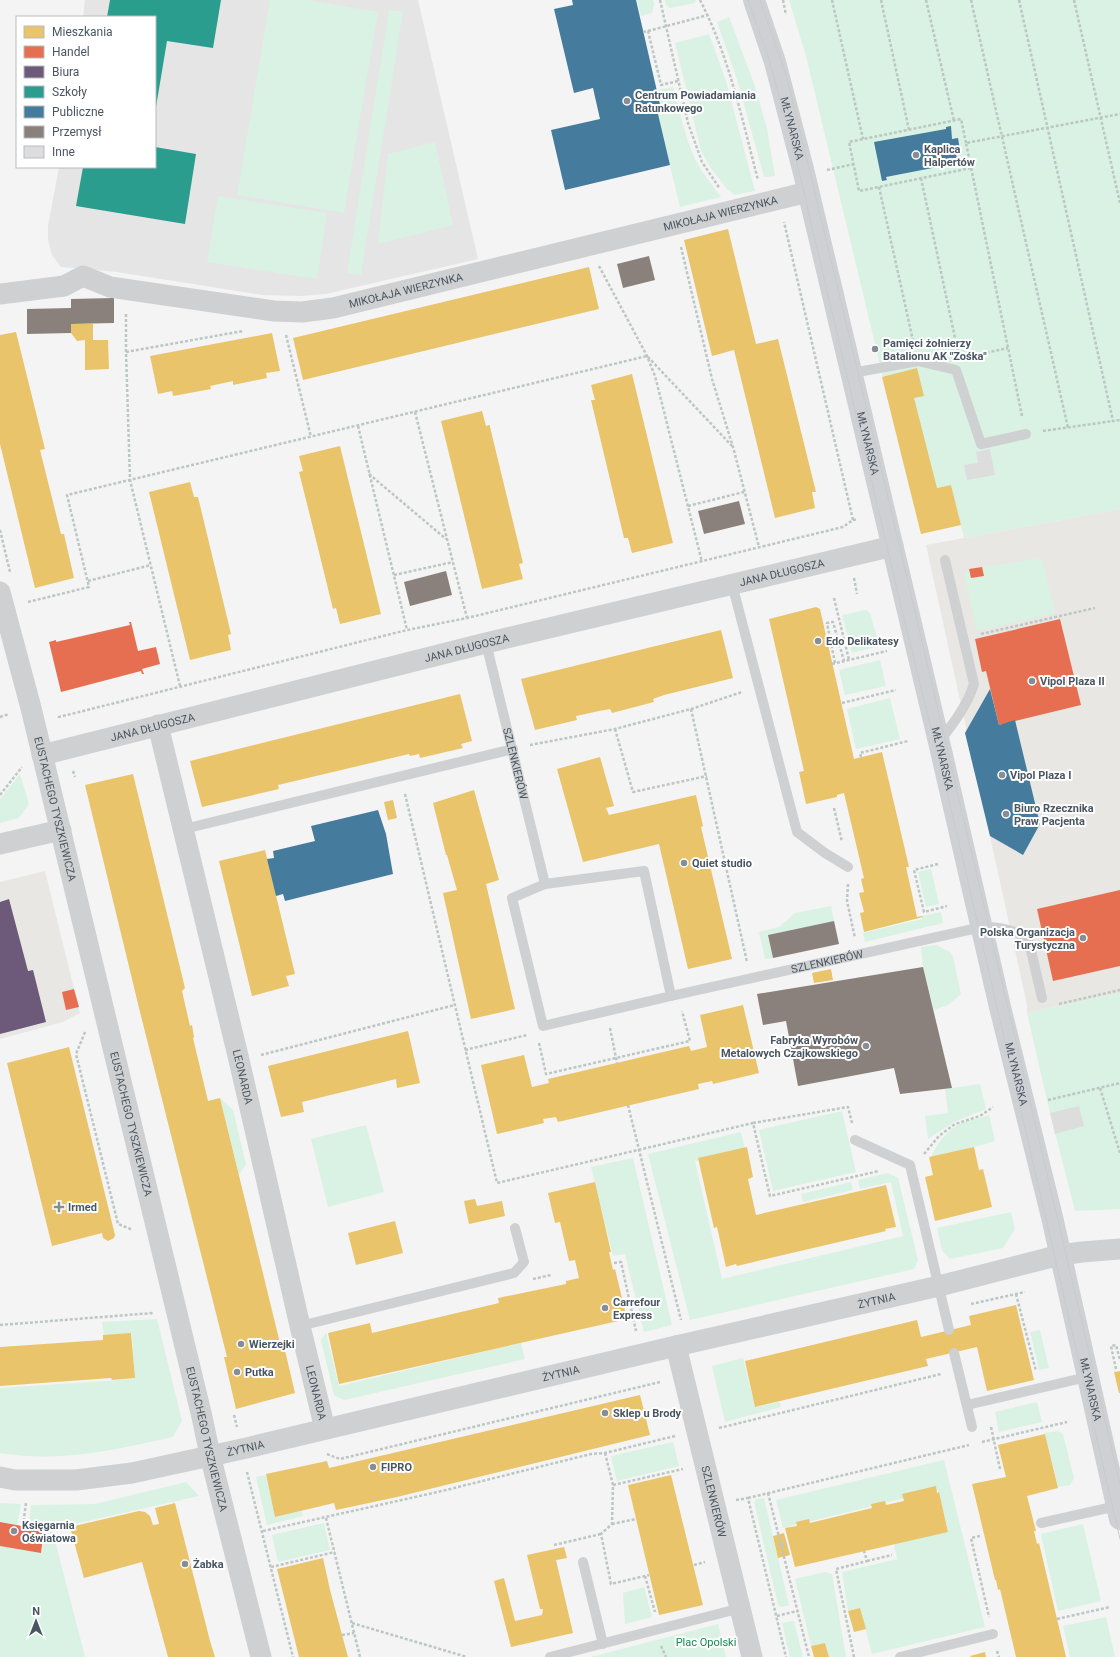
<svg xmlns="http://www.w3.org/2000/svg" width="1120" height="1657" viewBox="0 0 1120 1657" font-family="Roboto,sans-serif">
	<style>
		.commercial { fill: #e8e7e3 }
		.education { fill: #e6e5e6 }
		.green { fill: #d9f2e3 }
		.homes { fill: #e9c46a }
		.shops { fill: #e76f51 }
		.offices { fill: #6d597a }
		.schools { fill: #2a9d8f }
		.public { fill: #457b9d }
		.industry { fill: #8a817c }
		.building { fill: #ddddde }
		.lines { fill: none; stroke-linecap: round; stroke-linejoin: round }
		.path { stroke: #bcc7c4; stroke-width: 2.5; stroke-dasharray: 3 2; stroke-linecap: butt }
		.lane { stroke: #ced0d2; stroke-width: 10 }
		.street { stroke: #ced0d2; stroke-width: 21 }
		.secondary { stroke: #ced0d4; stroke-width: 22 }
		.tram { stroke: #c9cacc; stroke-width: 1 }
		.poi-dot { fill: #868d94; stroke: #fff; stroke-width: 1.5 }
		.labels { text-anchor: middle; dominant-baseline: central; stroke-width: 4; stroke-linejoin: round; paint-order: stroke }
		.poi-label { font-size: 11px; font-weight: bold; fill: #4a5661; stroke: #fff; text-anchor: start }
		.street-label { font-size: 11px; fill: #4a5661; stroke: #fff }
		.park-label { font-size: 11px; fill: #17864f; stroke: #fff }
	</style>
	<rect width="100%" height="100%" fill="#f4f4f4"/>
	<g class="commercial">
		<polygon points="1120,509 1120,993 1027,1013 1027,1005 926,545"/>
		<polygon points="45,871 80,1013 63,1022 0,1039 0,882"/>
	</g>
	<polygon class="education" points="85,0 418,0 478,259 326,294 301,296 262,295 117,272 61,267 52,255 48,240 48,226 59,167 155,167 155,17 83,17"/>
	<g class="green">
		<polygon points="270,0 307,0 378,12 344,213 237,195"/>
		<polygon points="637,0 653,0 654,5 652,13 641,16"/>
		<polygon points="665,0 696,0 695,3 670,8 666,5"/>
		<polygon points="789,0 1120,0 1120,509 964,538 951,485 911,494 806,56"/>
		<polygon points="389,10 403,12 361,275 347,273"/>
		<polygon points="729,17 755,86 767,129 775,176 764,177 737,79 717,22"/>
		<polygon points="709,34 726,81 755,191 735,195 727,189 710,167 701,151 675,43"/>
		<path d="M673 87C680 112 685 138 696 161 703 174 712 185 721 197L680 207 658 115 664 114 658 90Z"/>
		<polygon points="435,142 453,225 378,244 388,154"/>
		<polygon points="218,196 327,213 317,279 207,262"/>
		<polygon points="1042,558 1055,613 977,631 964,576 969,569 971,578 984,576 982,567"/>
		<polygon points="866,610 870,613 879,644 876,647 852,653 842,615"/>
		<polygon points="880,660 886,686 845,695 839,670"/>
		<polygon points="890,698 900,739 856,749 847,709"/>
		<polygon points="20,774 29,804 19,818 0,823 0,799"/>
		<polygon points="931,869 939,904 926,907 918,872"/>
		<polygon points="831,906 834,921 768,935 773,958 765,959 759,932 779,927 795,913"/>
		<polygon points="941,912 943,923 865,942 863,933 922,919 922,916"/>
		<polygon points="936,945 950,952 953,957 961,994 948,1005 934,1010 923,967 921,947"/>
		<polygon points="1120,993 1120,1209 1075,1211 1050,1113 1027,1013"/>
		<polygon points="980,1084 986,1109 954,1122 928,1139 925,1116 948,1113 945,1089"/>
		<polygon points="220,1098 233,1110 246,1164 239,1175"/>
		<polygon points="842,1111 856,1172 773,1191 759,1130"/>
		<path d="M989 1115 995 1141 978 1146 931 1157C939 1140 948 1128 967 1121 974 1119 982 1118 989 1115Z"/>
		<polygon points="366,1125 384,1192 328,1207 311,1139"/>
		<polygon points="741,1132 745,1149 695,1161 722,1279 903,1236 891,1182 860,1189 858,1180 888,1173 898,1178 918,1260 914,1269 690,1320 648,1154"/>
		<polygon points="633,1158 672,1325 644,1332 625,1254 613,1256 591,1167"/>
		<polygon points="851,1182 853,1190 803,1202 801,1194"/>
		<polygon points="1011,1212 1015,1229 1003,1248 950,1259 942,1250 937,1228"/>
		<path d="M157 1319 182 1421 173 1437C113 1450 62 1463 0 1453V1388L134 1379 132 1333 104 1335 102 1322Z"/>
		<polygon points="1040,1330 1049,1368 1039,1370 1030,1332"/>
		<polygon points="326,1333 339,1386 521,1343 525,1359 344,1400 334,1395 321,1340"/>
		<polygon points="743,1358 755,1407 780,1402 781,1407 725,1422 712,1366"/>
		<polygon points="1037,1402 1042,1422 999,1432 995,1412"/>
		<polygon points="1058,1431 1063,1434 1074,1478 1070,1485 1058,1487 1045,1433"/>
		<polygon points="673,1442 679,1466 617,1481 611,1456"/>
		<polygon points="944,1460 985,1627 872,1654 860,1608 848,1611 842,1572 897,1559 894,1544 948,1531 938,1490 783,1528 776,1500"/>
		<polygon points="266,1475 276,1517 301,1511 303,1516 267,1525 256,1477"/>
		<polygon points="186,1482 199,1496 52,1529 85,1657 0,1657 0,1545 42,1552 46,1530 29,1526 31,1505 95,1504"/>
		<polygon points="764,1498 789,1605 781,1607 778,1605 754,1502 756,1499"/>
		<polygon points="0,1503 21,1504 17,1525 0,1522"/>
		<polygon points="324,1523 330,1550 278,1562 272,1535"/>
		<polygon points="1083,1524 1101,1601 1058,1611 1041,1534"/>
		<polygon points="825,1572 832,1574 846,1657 829,1657 825,1643 811,1646 795,1579"/>
		<polygon points="644,1587 652,1617 625,1624 623,1593"/>
		<polygon points="1106,1617 1115,1657 1070,1657 1063,1626"/>
		<polygon points="794,1621 803,1657 790,1657 782,1623"/>
		<polygon points="718,1624 726,1657 591,1657"/>
	</g>
	<g class="homes">
		<polygon points="728,229 756,344 778,339 816,492 812,492 815,508 775,518 734,350 712,356 684,240"/>
		<polygon points="589,267 599,309 303,380 293,338"/>
		<polygon points="71,324 93,324 93,340 108,340 109,369 85,370 85,340 77,341 71,333"/>
		<polygon points="16,332 45,449 40,450 61,534 64,534 74,578 35,588 0,444 0,335"/>
		<polygon points="272,333 280,371 266,373 267,378 233,385 233,381 210,386 211,389 173,396 172,391 158,394 150,356"/>
		<polygon points="917,368 924,396 914,398 937,488 951,485 961,525 921,534 882,377"/>
		<polygon points="632,374 673,543 632,553 628,538 624,538 591,400 595,400 591,385"/>
		<polygon points="482,411 486,426 490,425 490,427 523,563 519,564 523,579 482,589 441,421"/>
		<polygon points="340,446 381,614 340,624 336,608 333,609 316,540 299,472 303,471 299,456"/>
		<polygon points="190,482 194,497 198,497 231,634 228,635 231,650 190,660 149,492"/>
		<polygon points="816,607 820,609 854,759 882,752 909,867 906,867 917,917 922,916 923,917 864,932 860,913 864,912 859,893 864,892 861,879 864,878 844,793 837,795 837,797 806,804 799,772 804,771 769,619"/>
		<polygon points="721,630 733,678 664,695 653,699 654,702 612,713 610,709 599,711 576,716 577,720 535,730 521,679"/>
		<polygon points="460,694 472,741 461,744 463,748 420,758 419,754 410,756 409,754 278,785 279,789 202,807 190,761"/>
		<polygon points="600,757 614,806 606,808 609,815 696,795 703,826 701,827 732,959 688,969 659,844 583,862 557,769"/>
		<polygon points="133,774 185,988 182,991 190,1026 192,1025 194,1037 193,1038 208,1101 220,1098 280,1343 283,1342 295,1393 236,1409 224,1357 227,1357 140,1012 85,785"/>
		<polygon points="474,790 499,880 486,884 515,1009 471,1019 443,893 457,890 447,855 446,855 433,803"/>
		<polygon points="393,800 397,818 388,820 384,802"/>
		<polygon points="265,850 295,974 286,976 289,986 252,996 219,861"/>
		<polygon points="831,969 833,980 814,983 812,973"/>
		<polygon points="743,1005 759,1073 713,1084 712,1081 698,1084 699,1089 558,1122 556,1117 543,1119 544,1123 497,1134 481,1065 524,1055 532,1087 549,1083 548,1079 689,1046 691,1051 707,1047 700,1015"/>
		<polygon points="408,1031 420,1083 397,1088 396,1079 302,1102 304,1112 281,1117 268,1066"/>
		<polygon points="69,1047 115,1235 114,1238 108,1241 103,1238 102,1233 52,1246 7,1063"/>
		<polygon points="747,1147 753,1177 748,1179 756,1215 886,1185 896,1227 885,1229 886,1231 783,1255 737,1266 736,1264 726,1267 717,1227 714,1228 698,1158"/>
		<polygon points="974,1147 979,1170 983,1169 992,1207 935,1221 925,1177 933,1175 929,1157"/>
		<polygon points="595,1182 611,1252 609,1252 613,1270 615,1269 627,1319 339,1384 328,1333 370,1323 372,1333 499,1303 498,1298 566,1284 566,1281 579,1278 575,1260 569,1261 560,1222 555,1223 548,1193"/>
		<polygon points="475,1199 477,1206 502,1201 505,1216 469,1224 464,1201"/>
		<polygon points="395,1221 403,1253 356,1265 348,1233"/>
		<polygon points="1016,1305 1034,1380 987,1391 977,1347 926,1359 928,1366 755,1407 745,1361 917,1320 921,1337 971,1325 969,1316"/>
		<polygon points="131,1333 135,1378 112,1380 111,1378 0,1386 0,1347 103,1340 103,1335"/>
		<polygon points="1120,1371 1120,1393 1119,1393 1114,1372"/>
		<polygon points="640,1395 650,1435 397,1497 336,1510 334,1503 275,1517 266,1474 327,1461 329,1468"/>
		<polygon points="1045,1434 1058,1488 1027,1496 1036,1531 1034,1531 1037,1544 1039,1543 1066,1657 1016,1657 1000,1589 998,1590 996,1580 995,1580 972,1484 1006,1477 998,1445"/>
		<polygon points="671,1475 703,1605 659,1615 628,1485"/>
		<polygon points="936,1486 937,1493 939,1492 948,1532 795,1567 785,1528 797,1526 796,1522 809,1519 810,1523 872,1508 871,1504 885,1501 886,1505 904,1501 902,1494"/>
		<polygon points="175,1503 210,1641 215,1657 168,1657 142,1562 84,1578 70,1527 139,1511 145,1512 150,1516 153,1525 159,1524 155,1508"/>
		<polygon points="784,1533 790,1555 778,1558 773,1536"/>
		<polygon points="564,1547 567,1558 556,1560 573,1633 511,1647 494,1581 504,1578 515,1621 542,1615 543,1609 540,1609 527,1555"/>
		<polygon points="323,1558 330,1590 348,1657 299,1657 277,1569"/>
		<polygon points="860,1608 866,1629 854,1632 848,1611"/>
		<polygon points="825,1643 829,1657 814,1657 811,1646"/>
		<polygon points="985,1652 986,1657 971,1657 970,1656"/>
	</g>
	<g class="shops">
		<polygon points="982,567 984,576 971,578 969,569"/>
		<polygon points="1060,619 1081,705 999,725 986,671 982,672 975,639"/>
		<polygon points="129,622 131,622 138,651 156,647 160,664 142,669 144,674 142,674 141,671 61,692 49,642 56,640 56,642 130,625"/>
		<polygon points="1120,890 1120,966 1053,981 1037,909"/>
		<polygon points="74,989 79,1007 66,1010 62,992"/>
		<polygon points="0,1522 44,1530 41,1553 0,1546"/>
	</g>
	<polygon class="offices" points="9,899 28,971 33,970 46,1022 0,1034 0,902"/>
	<g class="schools">
		<polygon points="110,0 221,0 213,48 167,41 156,107 155,17 107,17"/>
		<polygon points="155,147 196,154 185,224 76,206 83,167 155,167"/>
	</g>
	<g class="public">
		<polygon points="572,0 636,0 662,113 658,114 670,165 565,190 551,130 600,119 593,88 574,93 554,9 573,5"/>
		<polygon points="951,126 952,139 958,138 960,150 955,151 959,165 954,166 953,164 886,177 887,180 882,181 874,142 946,129 946,127"/>
		<polygon points="990,689 999,725 1015,720 1040,824 1023,855 990,836 965,733"/>
		<polygon points="378,810 386,834 393,874 285,901 283,894 276,896 267,859 274,858 273,851 315,841 311,826"/>
	</g>
	<g class="industry">
		<polygon points="649,256 655,280 623,288 617,264"/>
		<polygon points="114,298 114,323 71,324 71,333 27,334 27,309 71,308 71,299"/>
		<polygon points="739,501 745,524 704,534 698,511"/>
		<polygon points="446,571 452,595 410,606 404,582"/>
		<polygon points="834,921 839,944 773,958 768,935"/>
		<polygon points="923,967 952,1088 900,1094 894,1068 798,1086 786,1021 763,1025 757,994"/>
	</g>
	<g class="building">
		<polygon points="990,449 995,475 967,480 964,465 978,463 976,452"/>
		<polygon points="1079,1106 1084,1126 1055,1134 1050,1113"/>
	</g>
	<g class="lines">
		<g class="path">
			<polyline points="660,0 688,123 702,162 720,189"/>
			<path d="M700 0C729 56 742 119 758 180"/>
			<polyline points="783,0 786,15"/>
			<polyline points="832,0 863,139"/>
			<polyline points="881,0 909,130"/>
			<polyline points="926,0 954,121"/>
			<polyline points="971,0 1068,428"/>
			<polyline points="1019,0 1113,421 1120,420"/>
			<polyline points="1074,0 1120,203"/>
			<polyline points="648,31 708,15"/>
			<polyline points="643,32 648,31 661,85 678,81"/>
			<polyline points="966,143 961,119 849,142 859,191 971,168"/>
			<polyline points="827,170 854,164"/>
			<polyline points="921,178 958,352"/>
			<polyline points="879,187 914,345"/>
			<polyline points="681,247 712,379 733,447 759,547"/>
			<polyline points="599,266 647,356 655,376 702,562"/>
			<polyline points="286,335 311,437"/>
			<polyline points="126,352 126,312"/>
			<polyline points="967,357 1008,348"/>
			<polyline points="415,412 467,618"/>
			<polyline points="1022,416 966,143 1120,114"/>
			<polyline points="358,426 407,630"/>
			<polyline points="1043,431 1113,421"/>
			<polyline points="369,474 446,539"/>
			<polyline points="688,506 744,492"/>
			<polyline points="853,520 858,519"/>
			<polyline points="0,530 10,572"/>
			<polyline points="394,575 453,562"/>
			<polyline points="854,578 857,594"/>
			<polyline points="88,581 151,565"/>
			<polyline points="834,598 849,660"/>
			<polyline points="28,602 89,587 67,495 647,356 733,447"/>
			<polyline points="981,634 1095,608"/>
			<polyline points="835,663 827,623 833,622 844,661"/>
			<polyline points="832,664 887,651"/>
			<polyline points="180,686 130,480 126,352 243,331"/>
			<polyline points="842,703 896,690"/>
			<polyline points="691,709 747,962"/>
			<polyline points="0,717 9,714"/>
			<polyline points="59,718 59,717 407,630 467,618 843,527 853,520 784,222"/>
			<polyline points="615,729 633,792 707,776"/>
			<polyline points="530,745 615,729 691,709 742,692"/>
			<polyline points="861,757 860,753 908,741"/>
			<polyline points="73,771 75,777"/>
			<polyline points="405,794 497,1183 753,1123 770,1196 879,1171"/>
			<polyline points="0,795 22,767"/>
			<polyline points="834,808 842,842"/>
			<polyline points="938,864 914,870 924,912 947,906"/>
			<polyline points="848,884 847,901 855,938"/>
			<polyline points="1059,1004 1120,990"/>
			<polyline points="610,1028 617,1063"/>
			<polyline points="85,1032 76,1054 118,1224 133,1230"/>
			<polyline points="539,1043 546,1074 690,1041 682,1011"/>
			<polyline points="465,1050 527,1035"/>
			<polyline points="261,1055 455,1005"/>
			<polyline points="1100,1088 1120,1153"/>
			<polyline points="1048,1100 1120,1083"/>
			<polyline points="628,1105 681,1320"/>
			<polyline points="753,1123 848,1107 852,1123"/>
			<polyline points="924,1154 939,1136 955,1124 980,1116 993,1107"/>
			<polyline points="614,1263 621,1262 636,1331"/>
			<polyline points="533,1279 551,1275"/>
			<polyline points="1016,1294 1036,1371"/>
			<polyline points="971,1304 1025,1292"/>
			<polyline points="0,1325 153,1313"/>
			<polyline points="1116,1369 1111,1346 1116,1345 1120,1360"/>
			<polyline points="234,1415 237,1427"/>
			<polyline points="991,1427 1000,1469"/>
			<polyline points="719,1428 941,1374"/>
			<polyline points="982,1442 1067,1422"/>
			<polyline points="605,1453 613,1485 612,1524 601,1534 611,1584 649,1575"/>
			<polyline points="327,1454 340,1459 660,1382"/>
			<polyline points="247,1472 293,1657"/>
			<polyline points="613,1485 683,1469"/>
			<polyline points="768,1493 809,1657"/>
			<polyline points="748,1498 969,1445"/>
			<polyline points="736,1500 748,1498 786,1657"/>
			<polyline points="326,1518 360,1657"/>
			<polyline points="612,1524 636,1519"/>
			<polyline points="23,1526 26,1503"/>
			<polyline points="263,1531 442,1491 591,1454 605,1453 675,1436"/>
			<polyline points="980,1536 971,1538 989,1617"/>
			<polyline points="554,1545 601,1534"/>
			<polyline points="781,1545 787,1544"/>
			<polyline points="867,1561 892,1555"/>
			<polyline points="694,1565 705,1562"/>
			<polyline points="271,1567 335,1552"/>
			<polyline points="645,1576 655,1612"/>
			<polyline points="777,1616 797,1611"/>
			<polyline points="1057,1619 1110,1607"/>
			<polyline points="352,1623 467,1657"/>
			<polyline points="342,1635 354,1633"/>
			<polyline points="661,1646 666,1657"/>
			<polyline points="997,1651 999,1657"/>
			<polyline points="854,1657 836,1569 867,1561 864,1551"/>
		</g>
		<g class="lane">
			<polyline points="852,373 918,361 956,370 981,444 1026,434"/>
			<polyline points="732,584 797,832 825,853 848,867"/>
			<path id="s1" d="M486 643 545 884 512 898 543 1026 671 996 982 927C998 927 1019 929 1029 942L1042 998"/>
			<path d="M939 742C953 724 967 706 974 684L945 560"/>
			<polyline points="184,829 513,749"/>
			<polyline points="545,884 644,871 671,996"/>
			<polyline points="855,1140 910,1165 949,1330"/>
			<polyline points="300,1326 514,1273 524,1262 515,1228"/>
			<polyline points="954,1353 972,1427"/>
			<polyline points="967,1405 1087,1377"/>
			<polyline points="1041,1523 1117,1506"/>
			<polyline points="583,1562 603,1644"/>
			<polyline points="550,1657 741,1608"/>
			<polyline points="900,1657 993,1634"/>
		</g>
		<g class="street">
			<path id="s2" d="M0 294 64 286 83 276 110 287 274 311 302 312 333 308 808 192"/>
			<path id="s3" d="M0 592 31 708 202 1417 210 1455 261 1657"/>
			<path id="s4" d="M158 725 239 1060 300 1326 325 1429"/>
			<path id="s5" d="M42 755 486 643 893 546"/>
			<polyline points="0,844 61,830"/>
			<path id="s6" d="M676 1346 752 1657"/>
			<path id="s7" d="M0 1477 15 1480H76L132 1473 242 1449 676 1346 939 1286 1060 1255 1082 1252 1120 1249"/>
		</g>
		<path class="secondary" id="s8" d="M754 0 775 62 803 169 939 742 1000 1007 1052 1217 1120 1519"/>
		<g class="tram">
			<polyline points="748,0 769,59 797,163 900,602 956,830 1120,1539"/>
			<polyline points="760,0 787,78 807,160 891,510 1120,1484"/>
		</g>
	</g>
	<g class="poi-dot">
		<circle cx="627" cy="101" r="4"/>
		<circle cx="916" cy="155" r="4"/>
		<circle cx="875" cy="349" r="4"/>
		<circle cx="818" cy="641" r="4"/>
		<circle cx="1032" cy="681" r="4"/>
		<circle cx="1002" cy="775" r="4"/>
		<circle cx="1006" cy="814" r="4"/>
		<circle cx="684" cy="863" r="4"/>
		<circle cx="1083" cy="938" r="4"/>
		<circle cx="866" cy="1046" r="4"/>
		<path d="M57 1201h4v4h4v4h-4v4h-4v-4h-4v-4h4z"/>
		<circle cx="605" cy="1308" r="4"/>
		<circle cx="241" cy="1344" r="4"/>
		<circle cx="237" cy="1372" r="4"/>
		<circle cx="605" cy="1413" r="4"/>
		<circle cx="373" cy="1467" r="4"/>
		<circle cx="14" cy="1531" r="4"/>
		<circle cx="185" cy="1564" r="4"/>
	</g>
	<g class="labels">
		<g class="poi-label">
			<text x="635" y="95">Centrum Powiadamiania<tspan x="635" dy="13">Ratunkowego</tspan></text>
			<text x="924" y="149">Kaplica<tspan x="924" dy="13">Halpertów</tspan></text>
			<text x="883" y="343">Pamięci żołnierzy<tspan x="883" dy="13">Batalionu AK "Zośka"</tspan></text>
			<text x="826" y="641">Edo Delikatesy</text>
			<text x="1040" y="681">Vipol Plaza II</text>
			<text x="1010" y="775">Vipol Plaza I</text>
			<text x="1014" y="808">Biuro Rzecznika<tspan x="1014" dy="13">Praw Pacjenta</tspan></text>
			<text x="692" y="863">Quiet studio</text>
			<text x="1075" y="932" text-anchor="end">Polska Organizacja<tspan x="1075" dy="13">Turystyczna</tspan></text>
			<text x="858" y="1040" text-anchor="end">Fabryka Wyrobów<tspan x="858" dy="13">Metalowych Czajkowskiego</tspan></text>
			<text x="68" y="1207">Irmed</text>
			<text x="613" y="1302">Carrefour<tspan x="613" dy="13">Express</tspan></text>
			<text x="249" y="1344">Wierzejki</text>
			<text x="245" y="1372">Putka</text>
			<text x="613" y="1413">Sklep u Brody</text>
			<text x="381" y="1467">FIPRO</text>
			<text x="22" y="1525">Księgarnia<tspan x="22" dy="13">Oświatowa</tspan></text>
			<text x="193" y="1564">Żabka</text>
		</g>
		<g class="street-label">
			<text stroke="none"><textPath href="#s8" startOffset="134">MŁYNARSKA</textPath></text>
			<text stroke="none"><textPath href="#s2" startOffset="739">MIKOŁAJA WIERZYNKA</textPath></text>
			<text stroke="none"><textPath href="#s2" startOffset="415">MIKOŁAJA WIERZYNKA</textPath></text>
			<text stroke="none"><textPath href="#s8" startOffset="458">MŁYNARSKA</textPath></text>
			<text stroke="none"><textPath href="#s5" startOffset="762">JANA DŁUGOSZA</textPath></text>
			<text stroke="none"><textPath href="#s5" startOffset="438">JANA DŁUGOSZA</textPath></text>
			<text stroke="none"><textPath href="#s5" startOffset="114">JANA DŁUGOSZA</textPath></text>
			<text stroke="none"><textPath href="#s8" startOffset="782">MŁYNARSKA</textPath></text>
			<text stroke="none"><textPath href="#s1" startOffset="124">SZLENKIERÓW</textPath></text>
			<text stroke="none"><textPath href="#s3" startOffset="224">EUSTACHEGO TYSZKIEWICZA</textPath></text>
			<text stroke="none"><textPath href="#s1" startOffset="707">SZLENKIERÓW</textPath></text>
			<text stroke="none"><textPath href="#s8" startOffset="1106">MŁYNARSKA</textPath></text>
			<text stroke="none"><textPath href="#s4" startOffset="362">LEONARDA</textPath></text>
			<text stroke="none"><textPath href="#s3" startOffset="548">EUSTACHEGO TYSZKIEWICZA</textPath></text>
			<text stroke="none"><textPath href="#s7" startOffset="897">ŻYTNIA</textPath></text>
			<text stroke="none"><textPath href="#s7" startOffset="573">ŻYTNIA</textPath></text>
			<text stroke="none"><textPath href="#s8" startOffset="1430">MŁYNARSKA</textPath></text>
			<text stroke="none"><textPath href="#s4" startOffset="686">LEONARDA</textPath></text>
			<text stroke="none"><textPath href="#s3" startOffset="872">EUSTACHEGO TYSZKIEWICZA</textPath></text>
			<text stroke="none"><textPath href="#s7" startOffset="249">ŻYTNIA</textPath></text>
			<text stroke="none"><textPath href="#s6" startOffset="160">SZLENKIERÓW</textPath></text>
		</g>
		<g class="park-label">
			<text x="706" y="1642">Plac Opolski</text>
		</g>
	</g>
	<rect x="16" y="16" width="140" height="152" fill="#ffffff" stroke="#b7bbc0"/>
	<rect x="24" y="26" width="20" height="12" fill="#e9c46a" stroke="#b7bbc0"/>
	<text x="52" y="36" font-size="12" fill="#4a5661">Mieszkania</text>
	<rect x="24" y="46" width="20" height="12" fill="#e76f51" stroke="#b7bbc0"/>
	<text x="52" y="56" font-size="12" fill="#4a5661">Handel</text>
	<rect x="24" y="66" width="20" height="12" fill="#6d597a" stroke="#b7bbc0"/>
	<text x="52" y="76" font-size="12" fill="#4a5661">Biura</text>
	<rect x="24" y="86" width="20" height="12" fill="#2a9d8f" stroke="#b7bbc0"/>
	<text x="52" y="96" font-size="12" fill="#4a5661">Szkoły</text>
	<rect x="24" y="106" width="20" height="12" fill="#457b9d" stroke="#b7bbc0"/>
	<text x="52" y="116" font-size="12" fill="#4a5661">Publiczne</text>
	<rect x="24" y="126" width="20" height="12" fill="#8a817c" stroke="#b7bbc0"/>
	<text x="52" y="136" font-size="12" fill="#4a5661">Przemysł</text>
	<rect x="24" y="146" width="20" height="12" fill="#ddddde" stroke="#b7bbc0"/>
	<text x="52" y="156" font-size="12" fill="#4a5661">Inne</text>
	<g transform="translate(36 1621)" stroke="#ffffff" stroke-width="3" paint-order="stroke">
	<path d="M0-3L7 15L0 10L-7 15Z" fill="#4a5661"/>
	<text y="-6" font-size="11" font-weight="bold" text-anchor="middle" fill="#4a5661">N</text>
	</g>
</svg>
